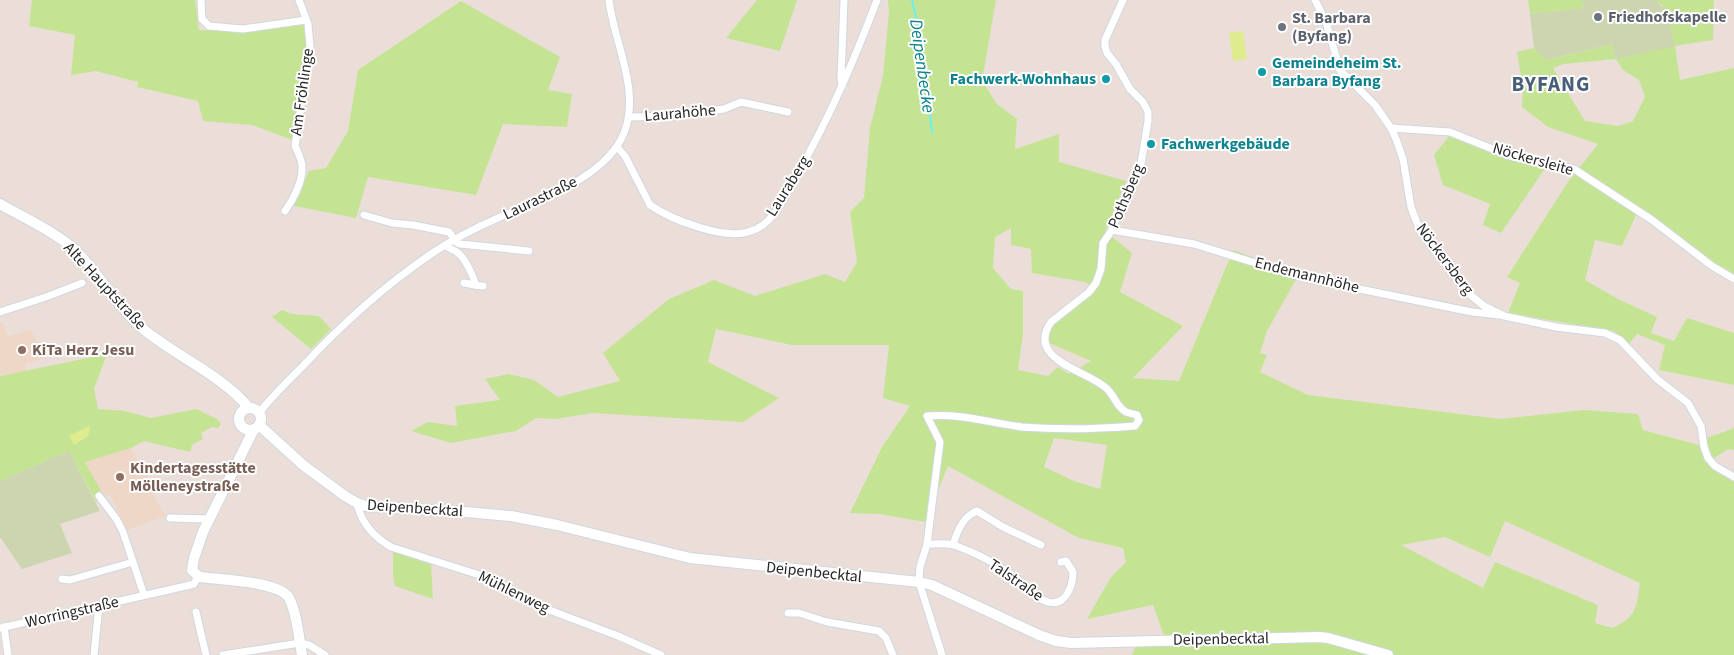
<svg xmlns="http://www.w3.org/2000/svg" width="1734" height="655" viewBox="0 0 1734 655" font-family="'Source Sans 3',sans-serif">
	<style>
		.education { fill: #eed7c7 }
		.green { fill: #c5e493; fill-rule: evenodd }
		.cemetery { fill: #ccd5af }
		.pitch { fill: #deec8e }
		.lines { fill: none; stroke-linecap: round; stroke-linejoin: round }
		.stream { stroke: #68f1f0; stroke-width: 2 }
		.minor-casing { stroke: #ced7e2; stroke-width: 9 }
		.secondary-casing { stroke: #ced7e2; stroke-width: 12 }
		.minor { stroke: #fff; stroke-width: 7 }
		.secondary { stroke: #fff; stroke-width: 10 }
		.worship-dot { fill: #6b7280; stroke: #fff; stroke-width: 2 }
		.culture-dot { fill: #0f9aa8; stroke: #fff; stroke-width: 2 }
		.education-dot { fill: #8d6e63; stroke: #fff; stroke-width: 2 }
		.labels { text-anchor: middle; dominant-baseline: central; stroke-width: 4; stroke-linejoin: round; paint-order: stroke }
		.worship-label { font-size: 16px; font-weight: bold; fill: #5b616d; stroke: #fff; text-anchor: start }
		.culture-label { font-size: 16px; font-weight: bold; fill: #0d838f; stroke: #fff; text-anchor: start }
		.street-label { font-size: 16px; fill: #282828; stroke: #fff }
		.education-label { font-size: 16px; font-weight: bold; fill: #785e54; stroke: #fff; text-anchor: start }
		.water-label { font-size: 18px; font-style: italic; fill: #0a838c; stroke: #fff }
		.district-label { font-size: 21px; font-weight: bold; letter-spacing: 1px; fill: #485e79; stroke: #fff }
	</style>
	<rect width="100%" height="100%" fill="#ebded9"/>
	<g class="education">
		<polygon points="0,322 3,322 8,336 31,330 36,340 41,342 45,358 25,364 26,371 2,375 0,373"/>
		<polygon points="131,448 156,493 153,495 166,516 126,530 110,494 104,497 84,462"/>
	</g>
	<g class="green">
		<polygon points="32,0 195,0 199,30 243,31 305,22 308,46 295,141 252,125 203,121 198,101 137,87 138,82 96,71 71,75 75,35 29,26"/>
		<polygon points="757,0 797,0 780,51 726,38"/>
		<path d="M888 0H996L982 81 997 104 1017 119 1015 149 1059 134V162L1126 181 1105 231 1132 253 1120 292 1183 326 1133 378 1179 381 1233 250 1299 274 1267 331 1260 353 1267 355 1260 372 1308 395 1500 419 1584 410 1638 414 1643 430 1699 445 1712 465 1734 482V655H1392L1341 639 1165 638 1153 605 1087 619 1111 577 1126 562 1123 548 1079 538 948 466 925 522 879 514 850 513 882 447 910 406 883 398 889 345H792L716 329 708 362 779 398 743 422 593 413 556 419 536 418 516 431 451 443 411 431 428 422 457 426 455 406 500 400 485 379 509 374 534 380 558 397 620 381 603 353 669 299 714 280 755 296 825 274 845 282 857 262 850 212 864 198 870 128 883 76 889 12ZM1011 228V245L1031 249 1032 273 1085 282 1091 286 1050 327 1047 342 1091 361 1069 374 1058 367 1048 376 1018 370 1023 334V291L1011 289 993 268 995 237ZM1054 438 1107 445 1100 489 1074 481 1044 467ZM1505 521 1640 583C1636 608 1637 617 1612 628L1595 623 1598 605 1495 562 1483 588 1401 545 1445 537 1490 557Z"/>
		<polygon points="1528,0 1581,0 1584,7 1578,9 1530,14"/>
		<path d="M1655 0H1714L1713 40 1675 46 1680 80 1734 68V277L1697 259 1637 213 1622 246 1595 240 1585 280 1618 299 1657 317 1651 333 1674 341 1687 318 1734 333V385L1659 370 1665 345 1637 334 1629 344 1614 331 1508 313 1520 283 1507 277 1568 182 1598 144 1548 127 1522 107 1523 89 1517 52 1534 48 1547 60 1612 44 1616 59 1663 6ZM1616 59 1623 70 1639 80 1645 97 1633 121 1618 126 1585 121 1553 68 1564 64Z"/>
		<polygon points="461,1 560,57 548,90 572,94 567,127 503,124 476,195 368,177 356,218 294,206 309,171 326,168 348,131 358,70"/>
		<polygon points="1450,135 1511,160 1546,167 1501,233 1483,225 1490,204 1443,185 1434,155"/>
		<polygon points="282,310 292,314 319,316 331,329 311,349 272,317"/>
		<polygon points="107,354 94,389 98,409 125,411 151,418 196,409 217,419 221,424 218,428 212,427 201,433 203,439 192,445 190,452 144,441 131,448 85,462 104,497 96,502 69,451 0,481 0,376"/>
		<polygon points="1734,427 1734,450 1728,449 1713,459 1709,451 1706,438 1732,429"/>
		<polygon points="393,551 431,562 433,599 395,586 393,576"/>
		<polygon points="1322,639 1383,655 1132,655 1137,643"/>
	</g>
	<g class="cemetery">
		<path d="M1581 0H1655C1669 11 1671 29 1675 46L1616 59 1612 44 1546 60 1534 48 1530 14 1578 9 1584 7Z"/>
		<polygon points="69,451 100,511 60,524 72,553 22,569 0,537 0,481"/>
	</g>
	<g class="pitch">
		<polygon points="1243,31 1247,59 1233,61 1229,33"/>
		<polygon points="89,426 90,430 88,436 74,445 69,436"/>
	</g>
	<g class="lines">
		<polyline class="stream" points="912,0 921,39 932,132"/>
		<defs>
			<g id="minor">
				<polyline points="201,0 202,19 209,26 243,29 306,20"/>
				<polyline points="1315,0 1326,22 1340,70 1375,105 1391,128 1396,139 1403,159 1411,207 1420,231 1467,292 1484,306 1504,316 1556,327 1605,333 1620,340 1657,379 1688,403 1701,426 1704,447 1708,458 1715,466 1734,477"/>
				<polyline points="842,86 841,78 844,0"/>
				<polyline points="629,117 674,116 724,109 741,102 788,112"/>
				<polyline points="1391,128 1450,132 1510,156 1574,169 1652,220 1712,266 1734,279"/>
				<path d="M617 147 625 156 650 205C672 220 726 241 751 231 759 229 768 222 773 215 782 204 789 189 796 176 829 120 854 61 877 0"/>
				<path d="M285 211C293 200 302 183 302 169 303 161 298 153 295 146L310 46 308 24 299 0"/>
				<polyline points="364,215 392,223 413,225 449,232 457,243 460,244 529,251"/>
				<polyline points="1112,230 1194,244 1301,277 1472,312 1499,315"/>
				<path d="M445 245C449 250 454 249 458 253 464 257 475 278 475 285L483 286"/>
				<polyline points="464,283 475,285"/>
				<polyline points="0,312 46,297 82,283"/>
				<path d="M259 413C272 396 288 381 303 366 342 324 384 286 431 254 452 240 475 228 498 218 538 200 606 178 624 133 641 90 614 43 609 0"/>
				<polyline points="99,496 117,520 123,532 144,595"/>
				<path d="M357 503C361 523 374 537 391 547L489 578 544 608 618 636 661 655"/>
				<polyline points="170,518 209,519"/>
				<path d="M927 544C935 544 945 543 954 545 974 552 997 564 1015 577 1025 585 1036 599 1048 602 1066 607 1073 585 1073 572L1066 561 1061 562"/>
				<path d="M953 545C957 532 963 516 977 511L1003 527 1041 545"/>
				<polyline points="62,579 70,580 133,562"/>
				<polyline points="196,612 206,655"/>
				<polyline points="788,613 799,613 827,622 879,631 886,638 893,655"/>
				<polyline points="4,627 8,655"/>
				<polyline points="0,628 186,586 194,584 198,576"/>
				<polyline points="94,655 99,606"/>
				<polyline points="223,655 300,643 309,645 325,655"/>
				<path d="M942 655 919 582 920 567 927 544 940 442 927 416C959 413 991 423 1022 427 1059 430 1098 429 1135 426L1139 420 1137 415C1133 414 1129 413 1126 412 1116 407 1114 394 1106 388 1088 371 1025 360 1051 322L1089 292 1096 283 1101 269 1103 243 1112 230 1127 190 1140 170 1148 121V112L1143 102 1130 89 1116 64 1107 53 1105 46V40L1123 0"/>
			</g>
			<g id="secondary">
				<path d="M0 204C24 218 62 235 80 255 102 279 118 307 142 328 175 356 222 375 249 408"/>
				<circle cx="250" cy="419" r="11"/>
				<polyline points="259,425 303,465 345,496 357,503 366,506 466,512 511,516 557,525 690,558 919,582 932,585 1039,635 1056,641 1071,643 1319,637 1328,638 1388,655"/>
				<path d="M254 429 203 532 194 558 192 570 196 574 200 577C220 580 279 581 289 598 297 613 299 639 302 655"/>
			</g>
		</defs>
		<use href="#minor" class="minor-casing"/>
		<use href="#secondary" class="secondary-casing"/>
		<use href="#minor" class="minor"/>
		<use href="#secondary" class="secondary"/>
	</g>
	<g class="worship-dot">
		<circle cx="1598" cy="17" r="5"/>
		<circle cx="1282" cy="27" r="5"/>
	</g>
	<g class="culture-dot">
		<circle cx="1262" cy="72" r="5"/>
		<circle cx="1106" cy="79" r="5"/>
		<circle cx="1151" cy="144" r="5"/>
	</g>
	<g class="education-dot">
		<circle cx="22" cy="350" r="5"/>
		<circle cx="120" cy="477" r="5"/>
	</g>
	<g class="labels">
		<g class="worship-label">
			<text x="1608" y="17">Friedhofskapelle</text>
			<text x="1292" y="18">St. Barbara<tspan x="1292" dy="18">(Byfang)</tspan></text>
		</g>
		<g class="culture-label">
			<text x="1272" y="63">Gemeindeheim St.<tspan x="1272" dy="18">Barbara Byfang</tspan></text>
			<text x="1096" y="79" text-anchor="end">Fachwerk-Wohnhaus</text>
			<text x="1161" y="144">Fachwerkgebäude</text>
		</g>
		<g class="street-label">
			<text transform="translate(302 92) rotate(-82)">Am Fröhlinge</text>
			<text transform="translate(680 113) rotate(-5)">Laurahöhe</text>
			<text transform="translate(1533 159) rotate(16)">Nöckersleite</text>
			<text transform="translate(788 186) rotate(-58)">Lauraberg</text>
			<text transform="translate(1126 196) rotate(-67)">Pothsberg</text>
			<text transform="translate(540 198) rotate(-26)">Laurastraße</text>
			<text transform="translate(1445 259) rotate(53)">Nöckersberg</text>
			<text transform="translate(1307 275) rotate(14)">Endemannhöhe</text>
			<text transform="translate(105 286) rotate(47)">Alte Hauptstraße</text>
			<text transform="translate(415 508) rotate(4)">Deipenbecktal</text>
			<text transform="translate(814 572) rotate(6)">Deipenbecktal</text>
			<text transform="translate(1016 580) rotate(34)">Talstraße</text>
			<text transform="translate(514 592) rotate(26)">Mühlenweg</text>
			<text transform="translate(72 612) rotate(-13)">Worringstraße</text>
			<text transform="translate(1221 639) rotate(-1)">Deipenbecktal</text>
		</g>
		<g class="education-label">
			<text x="32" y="350">KiTa Herz Jesu</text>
			<text x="130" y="468">Kindertagesstätte<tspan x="130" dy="18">Mölleneystraße</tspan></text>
		</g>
		<g class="water-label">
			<text transform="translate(922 66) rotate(82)">Deipenbecke</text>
		</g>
		<g class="district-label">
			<text x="1551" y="84">BYFANG</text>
		</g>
	</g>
</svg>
